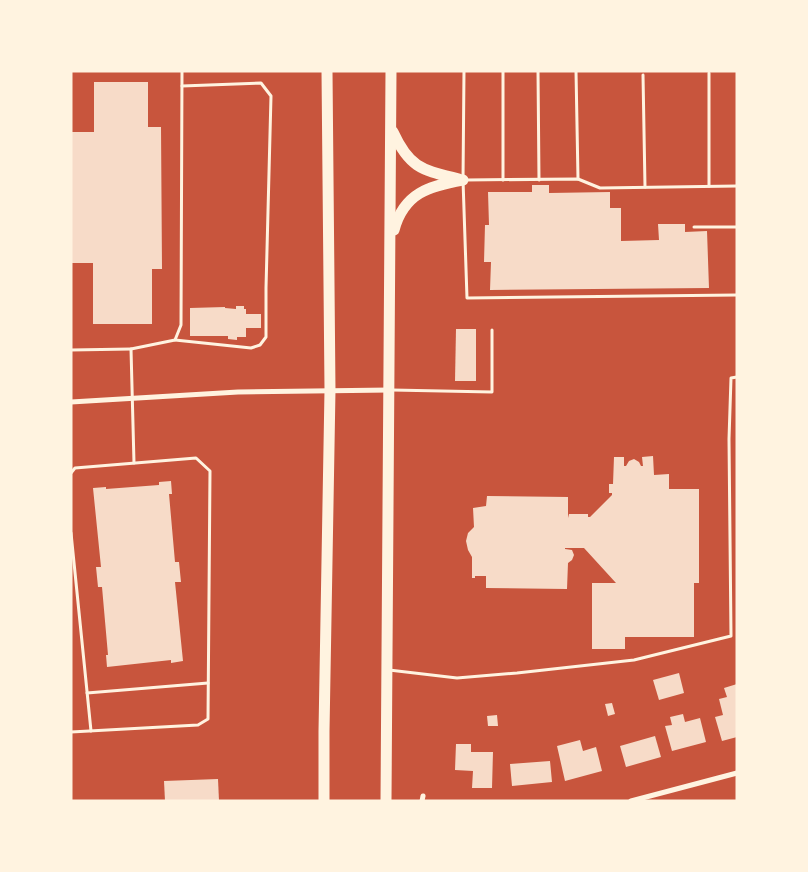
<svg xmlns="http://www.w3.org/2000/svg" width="808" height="872" viewBox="0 0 808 872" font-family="Manrope,sans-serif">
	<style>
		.building { fill: #f7dbc8 }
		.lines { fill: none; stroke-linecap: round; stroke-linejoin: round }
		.service { stroke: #fff3e0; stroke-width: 3 }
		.minor { stroke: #fff3e0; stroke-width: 5 }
		.trunk { stroke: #fff3e0; stroke-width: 11 }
	</style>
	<rect width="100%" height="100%" fill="#c8553d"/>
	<g class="building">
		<polygon points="94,82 148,82 148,127 161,127 162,269 152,269 152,324 93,324 93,263 71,263 71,132 94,132"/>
		<polygon points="532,185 549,185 549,193 610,192 610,208 621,208 621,241 659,240 658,224 685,224 685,232 707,231 709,288 490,290 491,262 484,262 485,225 489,225 488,192 532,192"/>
		<polygon points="236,306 244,306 244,309 246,309 246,314 261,314 261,328 246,328 246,337 237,337 237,340 228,339 228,336 190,336 190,308 225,307 225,308 236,309"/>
		<polygon points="456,329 476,329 476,381 455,381"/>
		<polygon points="653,456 654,475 669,474 669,489 699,489 699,583 694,583 694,637 625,637 625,649 592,649 592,583 616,583 584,548 565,548 565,549 572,550 574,555 572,560 568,563 567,589 486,588 486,576 475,576 475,578 472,578 472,557 468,550 466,541 468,533 474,527 473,508 486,506 487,496 568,497 568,518 569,514 588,514 588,517 590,517 612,495 612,493 609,493 609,484 613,484 614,457 624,457 624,466 626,466 629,461 634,459 639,462 641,466 643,466 642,457"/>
		<polygon points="171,481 172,494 169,494 175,562 179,562 181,582 175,582 183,661 171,663 171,660 107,667 106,655 108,655 102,587 98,587 96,567 101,567 93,488 106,487 106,489 159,485 159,482"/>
		<polygon points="679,673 684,693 659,700 653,680"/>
		<polygon points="737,684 737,737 722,741 715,717 723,715 719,699 727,697 724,688"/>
		<polygon points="612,703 615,714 608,716 605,704"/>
		<polygon points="683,714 685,722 700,718 706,742 672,751 665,726 672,725 670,717"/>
		<polygon points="497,715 498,726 488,726 487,716"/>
		<polygon points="655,736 661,757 626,767 620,746"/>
		<polygon points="580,740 583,751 596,747 602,771 565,781 557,746"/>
		<polygon points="456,744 471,744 471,752 493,752 492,788 472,788 473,771 455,770"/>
		<polygon points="550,761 552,782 512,786 510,764"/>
		<polygon points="218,779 219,801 165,801 164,781"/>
	</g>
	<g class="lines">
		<g class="service">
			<polyline points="464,71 463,180 467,298 737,295"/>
			<polyline points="503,71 503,180"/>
			<polyline points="538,71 539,180"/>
			<polyline points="576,71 578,179"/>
			<polyline points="709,73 709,186"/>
			<polyline points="643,75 645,187"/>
			<polyline points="466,180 578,179 600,188 737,186"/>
			<polyline points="694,227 737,227"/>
			<polyline points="175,340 251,348 260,345 266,337 266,288 271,96 261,83 182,86"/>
			<polyline points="71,350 131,349"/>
			<polyline points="392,390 492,392 492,330"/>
			<polyline points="134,463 131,349 175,340 181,325 182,71"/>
			<polyline points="71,473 75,468 196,458 210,471 208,719 198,725 71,732"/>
			<polyline points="71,533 91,731"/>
			<polyline points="389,670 457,678 517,673 634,660 731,636 729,439 731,378 737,377"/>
			<polyline points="87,693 208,683"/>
		</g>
		<g class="minor">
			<polyline points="71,402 238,392 390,390"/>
			<polyline points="422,801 423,796"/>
			<polyline points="631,801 737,773"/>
		</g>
		<g class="trunk">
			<path d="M393 132C410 169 423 170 459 179"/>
			<path d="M394 230C404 193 429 186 463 180"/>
			<polyline points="324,801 324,731 330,390 327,71"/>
			<polyline points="386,801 391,71"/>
		</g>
	</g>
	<rect width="808" height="872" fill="none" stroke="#fff3e0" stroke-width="145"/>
</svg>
